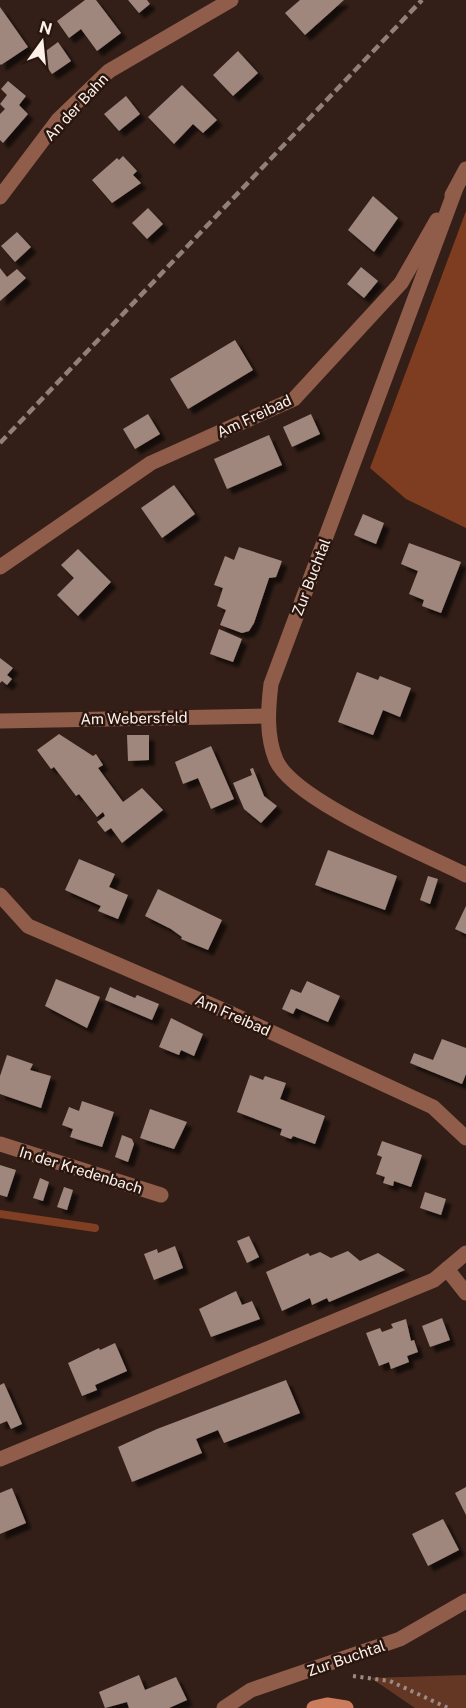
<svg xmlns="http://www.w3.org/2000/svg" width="466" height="1708" viewBox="0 0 466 1708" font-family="'Public Sans',sans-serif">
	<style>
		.green { fill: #643725 }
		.forest { fill: #7e3d21 }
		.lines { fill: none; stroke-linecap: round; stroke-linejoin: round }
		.stream { stroke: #803e22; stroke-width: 8 }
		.building { fill: #a0877e; filter: url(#shadow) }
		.path { stroke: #9c8b85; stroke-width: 4; stroke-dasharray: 3 4.5; stroke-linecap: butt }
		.street { stroke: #8f5d4a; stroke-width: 15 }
		.secondary { stroke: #cb7c5c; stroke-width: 15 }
		.rail { stroke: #91807a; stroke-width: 4.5; stroke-dasharray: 9 4.5; stroke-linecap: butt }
		.labels { text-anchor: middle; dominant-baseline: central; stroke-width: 5; stroke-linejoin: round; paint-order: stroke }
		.street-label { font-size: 15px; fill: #fef0ea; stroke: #29160f }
	</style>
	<defs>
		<filter id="shadow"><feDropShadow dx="5.5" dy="5.5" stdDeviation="1.5" flood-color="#0009"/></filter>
	</defs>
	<rect width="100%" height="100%" fill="#331f18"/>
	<polygon class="green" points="466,1675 466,1708 415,1708 371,1678"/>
	<polygon class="forest" points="466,211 466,528 406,499 370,468"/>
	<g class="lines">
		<polyline class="stream" points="0,1214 95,1228"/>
	</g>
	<g class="building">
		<polygon points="85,0 96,0 121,33 97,51 81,29 69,38 57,21"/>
		<polygon points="128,0 147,0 150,4 139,13"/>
		<polygon points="300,0 344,0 305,35 285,13"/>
		<polygon points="0,7 28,47 1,65 0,64"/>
		<polygon points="58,42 71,61 52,74 39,56"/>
		<polygon points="238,51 258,73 233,96 213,75"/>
		<polygon points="8,81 26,96 19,105 28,114 3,143 0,140 0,114 5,109 0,104 7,95 1,89"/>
		<polygon points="182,85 217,120 203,133 193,124 174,144 148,117"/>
		<polygon points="126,96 140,114 119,131 104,114"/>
		<polygon points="123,156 137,171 133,175 141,183 112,203 92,180 117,158 119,160"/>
		<polygon points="373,196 398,218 374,252 348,230"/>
		<polygon points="148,208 163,224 147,239 132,223"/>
		<polygon points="17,232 31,247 15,262 1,246"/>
		<polygon points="361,267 378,281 364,298 347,284"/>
		<polygon points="0,268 7,277 17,269 26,278 0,301"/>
		<polygon points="235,340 253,370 188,409 170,379"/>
		<polygon points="148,414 160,434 135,449 123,429"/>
		<polygon points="311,414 320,434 292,447 283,427"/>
		<polygon points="269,435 282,465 227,489 214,459"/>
		<polygon points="174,485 195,514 162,538 141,508"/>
		<polygon points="363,514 384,523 376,544 354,535"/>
		<polygon points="409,543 461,562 441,613 422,606 424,600 409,594 418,571 401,564"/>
		<polygon points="239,547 282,561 276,577 269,578 254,623 249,631 242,633 220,625 226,610 217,606 223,588 214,585 225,556 234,560"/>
		<polygon points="78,549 111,582 78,616 57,595 74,578 61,565"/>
		<polygon points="219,629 242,639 233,662 210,654"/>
		<polygon points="0,658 13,668 7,675 12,679 7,685 2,681 0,683"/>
		<polygon points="357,672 378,680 380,676 411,688 400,717 383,710 373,735 338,722"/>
		<polygon points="59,734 93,756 96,754 103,765 98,768 123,802 142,788 163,810 122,843 111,828 105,832 97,822 105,816 103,812 97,817 79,794 76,796 54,767 51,769 37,750"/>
		<polygon points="127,735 149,735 149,760 128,761"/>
		<polygon points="211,746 234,799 211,809 198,778 183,784 175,762"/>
		<polygon points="253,768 264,796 277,806 261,823 244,809 233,783 252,775 250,769"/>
		<polygon points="328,850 397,876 385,910 315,885"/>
		<polygon points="79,859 115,874 109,887 128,895 118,919 98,911 101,906 65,890"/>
		<polygon points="428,876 438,879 430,904 420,900"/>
		<polygon points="158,889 222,920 208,950 181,939 182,937 171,929 145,916"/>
		<polygon points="466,906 466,934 455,929"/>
		<polygon points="56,979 100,997 87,1028 45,1006"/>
		<polygon points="307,981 340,996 328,1022 296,1008 293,1014 282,1009 291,989 301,993"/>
		<polygon points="110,987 135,998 137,995 159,1004 152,1020 105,1000"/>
		<polygon points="171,1018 203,1034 194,1056 181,1050 179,1055 159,1047"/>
		<polygon points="442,1039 466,1048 466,1074 462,1084 410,1063 414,1053 433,1060"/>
		<polygon points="7,1055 33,1064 30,1070 51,1076 41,1108 0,1094 0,1076"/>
		<polygon points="250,1075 263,1080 265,1076 286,1083 280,1099 325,1116 315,1144 293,1136 291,1139 280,1135 282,1129 237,1112"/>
		<polygon points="82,1101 114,1112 102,1147 70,1137 73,1129 62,1125 69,1107 79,1111"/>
		<polygon points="150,1109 187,1122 174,1149 140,1138"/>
		<polygon points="122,1135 132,1139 134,1144 128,1162 115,1157"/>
		<polygon points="382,1141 422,1155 411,1187 394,1181 393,1186 383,1183 385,1177 376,1174 382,1157 377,1155"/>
		<polygon points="0,1165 16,1170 7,1197 0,1195"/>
		<polygon points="40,1178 49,1182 43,1201 33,1198"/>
		<polygon points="64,1187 73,1190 67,1210 57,1207"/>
		<polygon points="425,1192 446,1199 441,1215 420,1208"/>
		<polygon points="249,1236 259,1257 247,1263 237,1241"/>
		<polygon points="175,1246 183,1268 154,1280 144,1254 157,1249 158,1253"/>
		<polygon points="348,1251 360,1261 378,1253 405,1270 329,1302 327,1298 312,1305 310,1298 282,1311 266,1272 308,1253 310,1256 320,1252 331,1258"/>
		<polygon points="236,1291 242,1305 252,1301 260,1319 211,1337 199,1309"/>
		<polygon points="442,1318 450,1340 430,1347 422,1326"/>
		<polygon points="406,1319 411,1341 414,1340 418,1352 407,1356 409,1362 391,1369 389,1362 379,1366 366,1333 380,1328 382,1332 393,1328 391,1324"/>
		<polygon points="115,1343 127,1371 95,1385 97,1390 82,1396 68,1363 99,1348 100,1350"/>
		<polygon points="286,1380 300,1413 224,1443 218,1430 196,1439 202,1453 132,1482 118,1447 157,1429"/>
		<polygon points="4,1383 22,1424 11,1429 7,1421 0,1424 0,1385"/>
		<polygon points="466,1487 466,1515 455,1493"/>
		<polygon points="12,1488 26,1523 0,1534 0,1493"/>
		<polygon points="443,1519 459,1550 428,1566 412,1534"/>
		<polygon points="139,1675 145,1690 176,1677 187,1700 169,1708 129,1708 127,1702 105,1708 99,1692"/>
	</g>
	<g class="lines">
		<polyline class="path" points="353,1676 390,1681 448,1708"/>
		<g class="street">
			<path d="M456 188 271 684C268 709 266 736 276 760 294 801 423 853 466 875"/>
			<polyline points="452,195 466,169"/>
			<polyline points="0,197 58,120 109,71 231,0"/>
			<polyline points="0,567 151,463 294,399 401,283 437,220"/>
			<polyline points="0,721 267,716"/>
			<polyline points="0,895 28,926 232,1014 433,1107 466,1138"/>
			<polyline points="0,1144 161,1195"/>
			<polyline points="447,1269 466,1293"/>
			<polyline points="0,1459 434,1280 466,1253"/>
			<polyline points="224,1708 251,1690 400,1639 466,1601"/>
		</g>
		<polyline class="secondary" points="314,1708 327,1705 346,1708"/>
		<polyline class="rail" points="0,443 422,0"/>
	</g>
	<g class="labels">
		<g class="street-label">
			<text transform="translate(76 107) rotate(-47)">An der Bahn</text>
			<text transform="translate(254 416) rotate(-25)">Am Freibad</text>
			<text transform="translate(311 577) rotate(-69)">Zur Buchtal</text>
			<text transform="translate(134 718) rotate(-1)">Am Webersfeld</text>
			<text transform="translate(233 1015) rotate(24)">Am Freibad</text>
			<text transform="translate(81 1170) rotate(17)">In der Kredenbach</text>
			<text transform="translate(346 1658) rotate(-19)">Zur Buchtal</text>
		</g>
	</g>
	<g transform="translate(42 42) rotate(15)" stroke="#29160f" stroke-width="4.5" paint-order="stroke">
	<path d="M0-4.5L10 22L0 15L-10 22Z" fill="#fef0ea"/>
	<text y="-9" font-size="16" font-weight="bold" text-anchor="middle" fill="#fef0ea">N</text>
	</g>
</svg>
